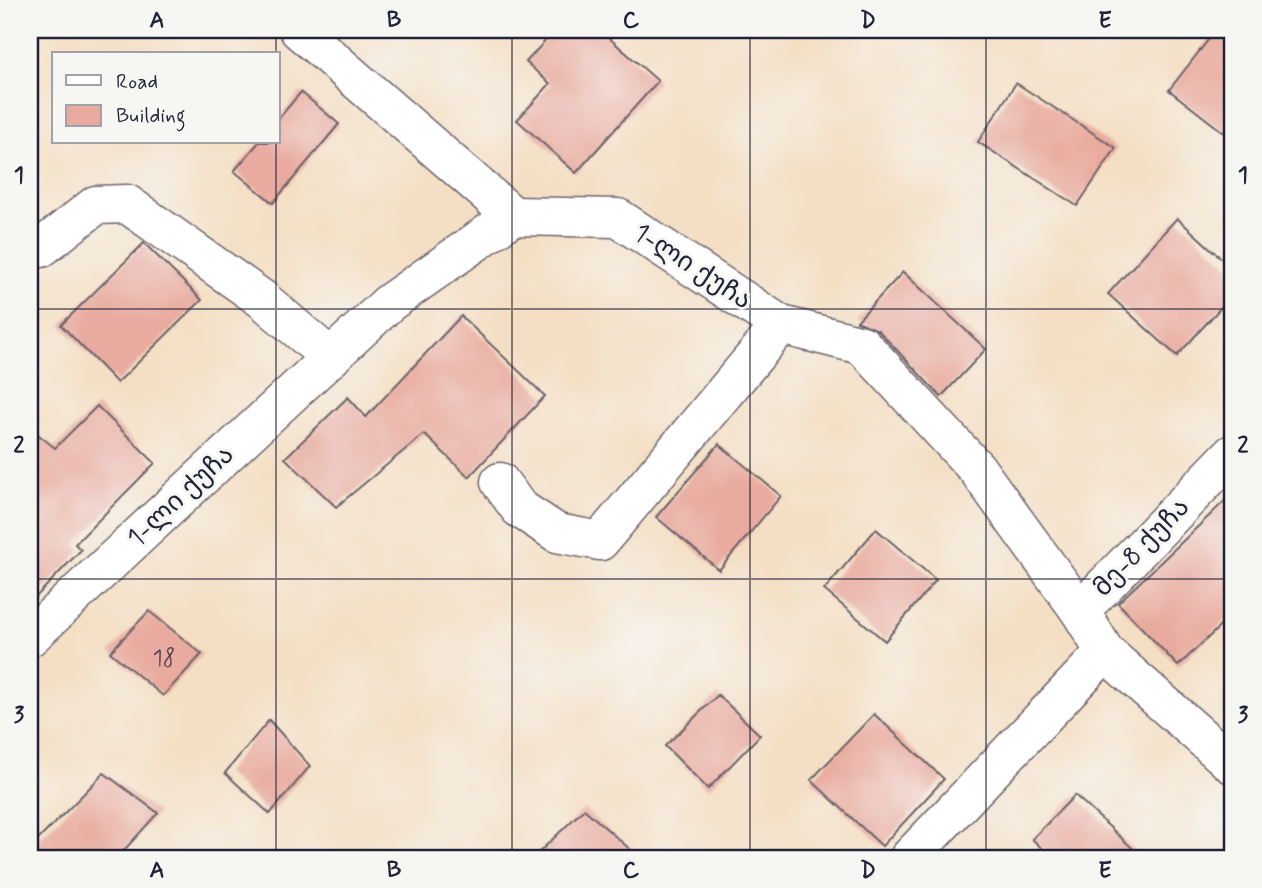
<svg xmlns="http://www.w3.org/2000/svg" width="1262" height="888" viewBox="0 0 1262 888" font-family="Mynerve,'Noto Sans Georgian',sans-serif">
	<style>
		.building { fill: #e9ab9f }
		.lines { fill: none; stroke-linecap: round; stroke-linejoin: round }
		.street-casing { stroke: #6c646b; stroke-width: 41 }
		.street { stroke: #fff; stroke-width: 38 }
		.grid { fill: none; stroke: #22223b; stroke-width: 2; stroke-opacity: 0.55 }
		.labels { text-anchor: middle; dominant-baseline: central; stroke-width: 6; stroke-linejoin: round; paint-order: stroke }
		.number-label { font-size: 23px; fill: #544454 }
		.street-label { font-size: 26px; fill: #22223b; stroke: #f6f6f2 }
		.neatline { fill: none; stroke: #22223b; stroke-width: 2.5 }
		.grid-label { font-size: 23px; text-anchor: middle; font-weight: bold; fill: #22223b }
	</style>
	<rect width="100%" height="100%" fill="#f6f6f2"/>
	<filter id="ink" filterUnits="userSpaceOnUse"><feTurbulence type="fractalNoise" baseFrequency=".0143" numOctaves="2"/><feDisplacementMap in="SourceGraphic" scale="14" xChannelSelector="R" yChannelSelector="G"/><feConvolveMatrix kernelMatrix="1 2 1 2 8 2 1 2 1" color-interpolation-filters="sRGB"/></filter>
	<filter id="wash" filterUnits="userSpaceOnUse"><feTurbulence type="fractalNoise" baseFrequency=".00686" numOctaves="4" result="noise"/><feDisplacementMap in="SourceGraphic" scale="28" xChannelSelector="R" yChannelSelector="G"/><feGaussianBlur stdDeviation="1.57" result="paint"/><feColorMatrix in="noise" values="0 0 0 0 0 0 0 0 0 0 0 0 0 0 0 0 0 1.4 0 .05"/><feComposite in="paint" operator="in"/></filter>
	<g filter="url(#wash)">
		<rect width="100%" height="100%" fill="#f4dfc4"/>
		<g id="blocks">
			<g class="building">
				<polygon points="555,30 600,30 658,81 576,173 517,120 550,84 526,62"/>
				<polygon points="1216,30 1232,30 1232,139 1169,90"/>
				<polygon points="1016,83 1116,148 1077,206 978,142"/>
				<polygon points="301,92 339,124 273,203 234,171 259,142 278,142 278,119"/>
				<polygon points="1177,218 1232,268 1232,295 1177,356 1108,294"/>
				<polygon points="144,243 202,300 117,383 61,325"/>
				<polygon points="903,272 986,349 941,397 878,330 857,321"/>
				<polygon points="461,316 545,396 469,477 424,434 336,507 285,458 348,397 366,417"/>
				<polygon points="97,406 155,463 75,544 81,550 30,603 30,428 55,448"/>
				<polygon points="719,444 781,496 719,570 656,517"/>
				<polygon points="1232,494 1232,615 1178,666 1118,603"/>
				<polygon points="876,529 936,580 885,641 824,590"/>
				<polygon points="149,611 202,654 163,696 110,652"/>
				<polygon points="718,695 760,735 708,789 665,746"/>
				<polygon points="874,714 944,779 882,846 811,780"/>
				<polygon points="269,720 310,766 270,814 225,773"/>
				<polygon points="104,773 158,813 117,858 30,858 30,848"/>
				<polygon points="1075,795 1143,858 1052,858 1032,839"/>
				<polygon points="584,809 640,858 533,858"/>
			</g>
		</g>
	</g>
	<g filter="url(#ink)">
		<use href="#blocks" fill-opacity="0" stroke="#6c646b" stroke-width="2"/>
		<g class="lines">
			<defs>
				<g id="street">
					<polyline points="299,30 513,216"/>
					<polyline points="30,249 41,248 96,205 127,204 262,299 331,358"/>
					<polyline points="500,482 519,508 557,533 600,541 781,325"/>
					<polyline points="1080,611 1232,454"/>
					<polyline points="30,637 389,303 513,216 618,218 781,325 862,345 977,469 1080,611 1105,652 1232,764"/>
					<polyline points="909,858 1105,652"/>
				</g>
			</defs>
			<use href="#street" class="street-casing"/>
			<use href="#street" class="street"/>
		</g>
	</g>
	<path class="grid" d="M276 30V54M512 30V858M750 30V858M986 30V858M276 142V858M30 309H1232M30 579H1232"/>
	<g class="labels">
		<g class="number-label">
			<text x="164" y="659">18</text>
		</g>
		<g class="street-label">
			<text transform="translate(692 267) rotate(33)">1-ლი ქუჩა</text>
			<text transform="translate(181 497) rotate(-43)">1-ლი ქუჩა</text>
			<text transform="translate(1142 548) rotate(-46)">მე-8 ქუჩა</text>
		</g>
	</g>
	<rect width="1262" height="888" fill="none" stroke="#f6f6f2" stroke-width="77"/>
	<rect x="52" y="52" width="228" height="91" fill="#f6f6f2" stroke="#a1a1a9" stroke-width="2"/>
	<rect x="66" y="75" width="35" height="10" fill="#ffffff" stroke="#a1a1a9" stroke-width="2"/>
	<text x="116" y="88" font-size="21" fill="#22223b">Road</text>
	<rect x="66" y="105" width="35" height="21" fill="#e9ab9f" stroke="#a1a1a9" stroke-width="2"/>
	<text x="116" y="122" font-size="21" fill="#22223b">Building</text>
	<rect x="38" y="38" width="1186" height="812" class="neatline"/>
	<g class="grid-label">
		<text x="157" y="27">A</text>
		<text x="394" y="27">B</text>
		<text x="631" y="27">C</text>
		<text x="868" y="27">D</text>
		<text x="1105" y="27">E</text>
		<text x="19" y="182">1</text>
		<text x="1243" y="182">1</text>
		<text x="19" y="452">2</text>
		<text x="1243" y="452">2</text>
		<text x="19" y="722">3</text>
		<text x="1243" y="722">3</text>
		<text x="157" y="877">A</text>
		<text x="394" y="877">B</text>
		<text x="631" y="877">C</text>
		<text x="868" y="877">D</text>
		<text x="1105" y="877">E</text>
	</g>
</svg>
